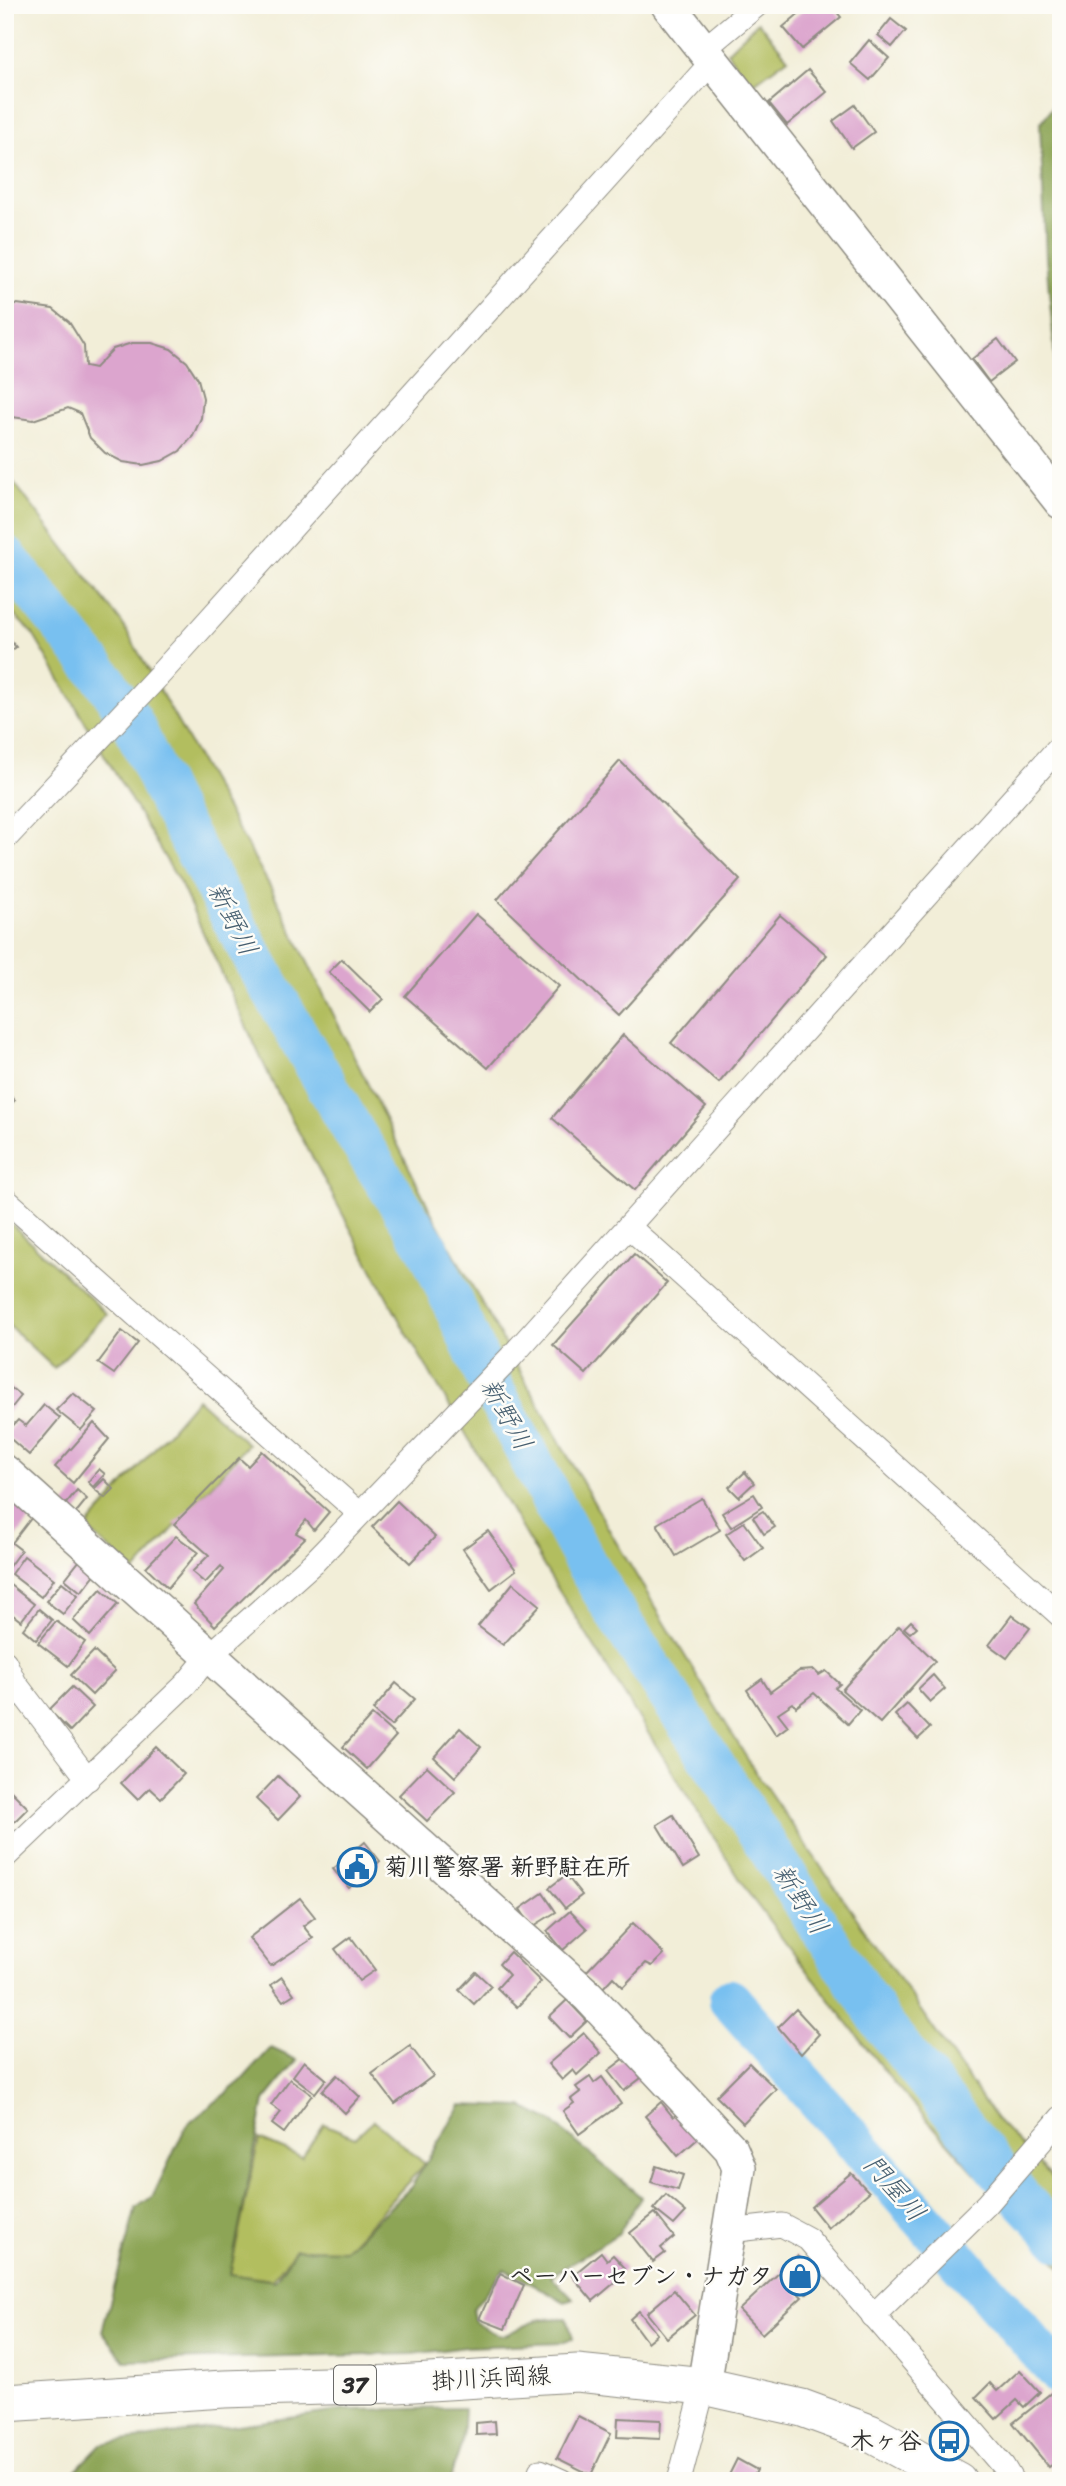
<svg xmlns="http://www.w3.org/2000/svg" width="1066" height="2486" viewBox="0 0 1066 2486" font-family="Sriracha,'Klee One',sans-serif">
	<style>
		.green { fill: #b2be5f; stroke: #6e7445; stroke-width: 2 }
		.forest { fill: #8da556; stroke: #5c6840; stroke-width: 2 }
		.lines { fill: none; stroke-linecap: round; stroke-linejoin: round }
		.river { stroke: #78c0f0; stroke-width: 42 }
		.building { fill: #dca5ce }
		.street-casing { stroke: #8e8c82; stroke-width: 25 }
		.secondary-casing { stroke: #8e8c82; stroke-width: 36 }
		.primary-casing { stroke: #8e8c82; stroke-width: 39 }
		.street { stroke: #fff; stroke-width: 23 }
		.secondary { stroke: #fff; stroke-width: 33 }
		.primary { stroke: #fff; stroke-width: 37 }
		.labels { text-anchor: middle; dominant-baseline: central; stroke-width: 5; stroke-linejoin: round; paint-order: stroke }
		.shield { fill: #fdfcf7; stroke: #6a6a68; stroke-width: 2 }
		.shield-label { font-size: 23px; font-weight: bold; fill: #2b2b2b }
		.poi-label { font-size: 24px; font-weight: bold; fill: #2b2b2b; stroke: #fdfcf7; text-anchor: end }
		.street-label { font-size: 24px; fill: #2b2b2b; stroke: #fdfcf7 }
		.water-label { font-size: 26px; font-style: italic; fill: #465f70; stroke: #fdfcf7 }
	</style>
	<rect width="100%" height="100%" fill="#fdfcf7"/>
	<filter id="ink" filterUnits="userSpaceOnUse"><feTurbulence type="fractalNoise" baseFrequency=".0143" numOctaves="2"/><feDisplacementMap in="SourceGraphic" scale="14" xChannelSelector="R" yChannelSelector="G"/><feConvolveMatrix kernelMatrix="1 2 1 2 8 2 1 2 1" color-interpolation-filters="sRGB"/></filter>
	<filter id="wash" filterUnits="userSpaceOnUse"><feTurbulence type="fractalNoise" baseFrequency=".00686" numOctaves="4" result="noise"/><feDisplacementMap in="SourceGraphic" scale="28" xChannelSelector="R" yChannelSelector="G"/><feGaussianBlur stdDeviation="1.57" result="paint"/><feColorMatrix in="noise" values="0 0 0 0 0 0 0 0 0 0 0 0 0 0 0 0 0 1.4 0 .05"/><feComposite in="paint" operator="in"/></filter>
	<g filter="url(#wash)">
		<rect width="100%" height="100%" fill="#f2eed8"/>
		<g class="green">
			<polygon points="758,22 788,58 750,86 727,52"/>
			<polygon points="5,471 122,623 271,888 434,1218 616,1542 754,1770 996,2119 1061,2186 1061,2268 893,2082 751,1897 546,1570 403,1327 273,1084 181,885 33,634 5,606"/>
			<polygon points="5,1218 107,1314 54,1368 5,1322"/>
			<polygon points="197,1399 248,1444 135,1572 86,1528"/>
			<polygon points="374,2120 425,2164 345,2250 296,2249 272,2280 230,2274 259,2139 302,2157 324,2124 355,2137"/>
		</g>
		<g class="forest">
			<polygon points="1061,95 1061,423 1046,258 1040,124"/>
			<path d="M271 2048 297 2060 264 2101 230 2274 275 2281 296 2249 345 2250 411 2187 461 2105 522 2107 550 2120 641 2197 619 2233 551 2276 573 2299 565 2302 504 2269 472 2310 475 2322C511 2345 501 2333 534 2321 543 2318 557 2319 567 2318L573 2339 562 2343 466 2347 413 2354 125 2361 102 2331 136 2208 153 2196 186 2126 241 2081Z"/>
			<polygon points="464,2408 462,2443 449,2481 65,2481 101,2444 346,2410"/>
		</g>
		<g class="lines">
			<g class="river">
				<polyline points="5,556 105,680 131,720 169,802 260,970 355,1134 429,1250 485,1374 586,1564 615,1612 884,2026 1021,2198 1061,2241"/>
				<polyline points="730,2000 1061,2376"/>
			</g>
		</g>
		<g id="blocks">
			<g class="building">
				<polygon points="809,5 831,5 841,17 802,49 783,27"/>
				<polygon points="891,19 906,31 892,47 878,35"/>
				<polygon points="869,40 889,58 870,80 850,63"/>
				<polygon points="808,70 827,92 787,125 769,103"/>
				<polygon points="855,105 874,132 852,148 833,121"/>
				<polygon points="17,304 53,309 69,322 84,346 85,366 95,368 113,349 132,343 152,343 171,349 187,362 198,379 203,398 201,418 193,436 180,451 162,461 143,465 123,462 105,453 90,438 80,413 68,408 33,420 5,416 5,310"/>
				<polygon points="998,339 1015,362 989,382 972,359"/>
				<polygon points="5,634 16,647 5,656"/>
				<polygon points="620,761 740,880 619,1015 497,900"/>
				<polygon points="476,914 559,986 488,1068 405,996"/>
				<polygon points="780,915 827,955 719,1083 671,1043"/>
				<polygon points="342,959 383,999 370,1012 329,972"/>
				<polygon points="623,1035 706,1107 635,1190 552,1118"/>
				<polygon points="5,1091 15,1100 5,1111"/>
				<polygon points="634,1254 667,1283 586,1374 553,1345"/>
				<polygon points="122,1331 138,1343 114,1374 98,1363"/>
				<polygon points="5,1383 21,1396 5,1416"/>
				<polygon points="73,1393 97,1412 81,1430 56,1410"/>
				<polygon points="44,1405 60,1418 29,1455 5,1434 18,1420 26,1426"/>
				<polygon points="94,1423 109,1439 73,1483 55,1467"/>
				<polygon points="262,1451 329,1512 314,1530 306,1520 296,1533 305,1538 215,1626 194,1604 224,1570 221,1566 205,1583 192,1572 209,1555 174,1524 239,1458 248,1466"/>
				<polygon points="99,1469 105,1474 93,1487 88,1482"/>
				<polygon points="745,1472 754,1483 739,1497 729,1487"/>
				<polygon points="104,1479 114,1489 105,1498 94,1489"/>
				<polygon points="77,1490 87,1499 74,1515 64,1506"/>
				<polygon points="754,1494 762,1507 731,1527 722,1513"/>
				<polygon points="702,1498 720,1530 676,1556 657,1524"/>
				<polygon points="397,1501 435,1537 410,1563 372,1527"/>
				<polygon points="14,1503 32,1517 12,1543 21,1550 7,1569 5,1514"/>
				<polygon points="763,1511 775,1527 764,1534 753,1517"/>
				<polygon points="744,1522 763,1548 745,1561 726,1534"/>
				<polygon points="488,1531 516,1570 491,1589 463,1549"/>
				<polygon points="176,1536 198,1552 168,1588 146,1567"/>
				<polygon points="24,1556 54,1579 41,1597 11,1574"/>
				<polygon points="80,1560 96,1573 81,1592 65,1579"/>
				<polygon points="5,1581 34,1604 21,1621 5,1609"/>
				<polygon points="62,1582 78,1595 63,1614 46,1601"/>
				<polygon points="513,1583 540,1605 503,1645 478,1626"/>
				<polygon points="101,1589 118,1604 90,1636 73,1620"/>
				<polygon points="39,1609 52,1620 36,1640 23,1629"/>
				<polygon points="1012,1615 1030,1628 1007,1658 989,1645"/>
				<polygon points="56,1621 85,1642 68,1666 38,1643"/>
				<polygon points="911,1621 917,1627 910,1633 904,1628"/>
				<polygon points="899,1626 935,1661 880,1723 842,1690"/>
				<polygon points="94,1651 115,1671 92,1695 71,1675"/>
				<polygon points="814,1670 819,1675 826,1671 840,1684 835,1688 860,1710 848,1724 814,1693 796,1707 793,1703 778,1713 788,1726 776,1735 747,1690 762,1679 770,1692 799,1671"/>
				<polygon points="933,1675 945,1689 930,1702 918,1689"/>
				<polygon points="396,1683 415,1699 391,1726 373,1710"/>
				<polygon points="72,1687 93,1707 70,1731 49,1710"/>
				<polygon points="907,1704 930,1728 918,1739 895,1715"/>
				<polygon points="372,1715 396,1736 367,1769 343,1747"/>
				<polygon points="460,1728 481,1747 455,1777 434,1757"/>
				<polygon points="156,1747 184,1774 161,1798 150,1788 138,1800 121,1783"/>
				<polygon points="427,1766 455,1792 427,1821 399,1795"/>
				<polygon points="278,1776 300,1797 278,1820 256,1799"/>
				<polygon points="10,1790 28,1808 10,1826 5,1821 5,1795"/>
				<polygon points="673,1815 699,1858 683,1868 657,1825"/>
				<polygon points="365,1842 380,1861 349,1888 333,1869"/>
				<polygon points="566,1875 582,1895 565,1908 549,1888"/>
				<polygon points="543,1893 556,1912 532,1927 520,1909"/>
				<polygon points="300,1898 315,1917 303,1926 313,1938 271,1966 249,1938"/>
				<polygon points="570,1911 587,1929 563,1950 547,1931"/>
				<polygon points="633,1923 664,1954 652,1966 646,1963 623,1987 613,1977 601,1990 584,1974"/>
				<polygon points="351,1937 375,1970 359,1981 335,1949"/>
				<polygon points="510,1952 541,1982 517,2007 497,1988 509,1975 499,1964"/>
				<polygon points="476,1972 491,1986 474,2004 459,1990"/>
				<polygon points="282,1977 294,1994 283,2001 271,1985"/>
				<polygon points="567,2000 587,2021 569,2038 549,2017"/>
				<polygon points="796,2009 819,2034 801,2054 778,2027"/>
				<polygon points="584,2033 601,2053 577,2075 573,2070 562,2080 548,2064"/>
				<polygon points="410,2046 433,2076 395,2104 372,2074"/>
				<polygon points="625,2058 641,2078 624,2091 608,2071"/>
				<polygon points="304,2061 326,2079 315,2093 293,2076"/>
				<polygon points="749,2063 776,2089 743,2123 716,2096"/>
				<polygon points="337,2075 360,2097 345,2113 322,2091"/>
				<polygon points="590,2077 594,2083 602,2077 621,2104 579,2134 563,2111 574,2103 571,2099 580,2092 576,2087"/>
				<polygon points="290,2079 312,2095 284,2133 272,2124 281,2112 271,2105"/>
				<polygon points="661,2102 673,2117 679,2113 700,2137 678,2156 645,2116"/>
				<polygon points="656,2166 683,2175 678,2190 651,2182"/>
				<polygon points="851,2173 869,2192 828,2228 811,2207"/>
				<polygon points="666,2195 686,2212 674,2225 654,2209"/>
				<polygon points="655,2213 674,2237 661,2248 665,2253 653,2262 630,2233"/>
				<polygon points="601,2252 607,2260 613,2255 625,2268 616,2276 619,2279 593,2301 572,2276"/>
				<polygon points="797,2256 819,2282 806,2294 800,2286 796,2289 780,2270"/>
				<polygon points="500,2273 524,2285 505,2329 479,2319"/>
				<polygon points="779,2273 802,2297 762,2334 739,2310"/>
				<polygon points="674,2290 695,2315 667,2338 647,2313"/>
				<polygon points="639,2311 657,2334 647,2342 630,2319"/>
				<polygon points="1020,2370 1040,2392 1024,2407 1017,2400 996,2419 976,2397 990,2383 997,2391"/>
				<polygon points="1051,2393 1061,2405 1061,2458 1049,2467 1013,2423"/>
				<polygon points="578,2416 611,2433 591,2475 557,2458"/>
				<polygon points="618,2418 661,2420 660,2439 617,2437"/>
				<polygon points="495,2421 496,2434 476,2435 476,2423"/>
				<polygon points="737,2459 757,2470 752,2481 726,2481"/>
			</g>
		</g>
	</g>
	<g filter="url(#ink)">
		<use href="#blocks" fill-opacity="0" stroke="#8e8c82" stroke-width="2"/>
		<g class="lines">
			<defs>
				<g id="street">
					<polyline points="703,50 757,5"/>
					<polyline points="5,839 162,672 712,62"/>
					<polyline points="5,1199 359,1513"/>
					<polyline points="629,1227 1061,1616"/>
					<polyline points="5,1662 15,1683 88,1779"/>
					<polyline points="5,1857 186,1684 209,1656 313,1563 511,1357 1061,745"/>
					<polyline points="729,2231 782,2225 808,2239 1003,2466 1012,2481"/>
					<polyline points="873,2316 987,2204 1061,2118"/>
					<polyline points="537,2481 540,2471 562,2481"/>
					<polyline points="679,2481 704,2386"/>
				</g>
				<g id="secondary">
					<polyline points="668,5 1061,502"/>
					<polyline points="5,1472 588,1996 731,2149 739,2168 704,2386"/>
				</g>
				<polyline id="primary" points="5,2403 224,2389 397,2384 577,2373 704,2386 802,2408 870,2433 958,2481"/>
			</defs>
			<use href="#street" class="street-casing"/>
			<use href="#secondary" class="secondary-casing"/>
			<use href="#primary" class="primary-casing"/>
			<use href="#street" class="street"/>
			<use href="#secondary" class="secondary"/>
			<use href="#primary" class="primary"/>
		</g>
	</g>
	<defs>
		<symbol id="civic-ring" viewBox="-11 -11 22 22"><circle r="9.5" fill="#fdfcf7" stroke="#1f6fb2" stroke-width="1.5"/><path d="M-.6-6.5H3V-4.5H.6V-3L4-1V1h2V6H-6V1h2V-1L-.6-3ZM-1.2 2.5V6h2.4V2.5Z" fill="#1f6fb2"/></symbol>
		<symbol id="shop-ring" viewBox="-11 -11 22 22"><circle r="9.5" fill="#fdfcf7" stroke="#1f6fb2" stroke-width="1.5"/><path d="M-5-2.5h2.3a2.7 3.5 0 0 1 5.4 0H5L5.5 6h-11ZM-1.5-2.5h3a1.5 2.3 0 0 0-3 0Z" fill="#1f6fb2"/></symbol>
		<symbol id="bus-ring" viewBox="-11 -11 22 22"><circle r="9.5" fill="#fdfcf7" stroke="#1f6fb2" stroke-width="1.5"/><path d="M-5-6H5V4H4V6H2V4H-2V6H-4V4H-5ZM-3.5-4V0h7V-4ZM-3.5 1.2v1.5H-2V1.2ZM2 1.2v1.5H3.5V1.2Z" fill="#1f6fb2"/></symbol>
	</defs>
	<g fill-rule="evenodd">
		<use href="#civic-ring" x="335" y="1845" width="44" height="44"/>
		<use href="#shop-ring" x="778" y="2254" width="44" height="44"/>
		<use href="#bus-ring" x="927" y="2419" width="44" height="44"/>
	</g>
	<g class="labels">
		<rect class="shield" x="334" y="2365.5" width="42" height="39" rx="5"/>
		<g class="shield-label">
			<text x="355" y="2385">37</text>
		</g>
		<g class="poi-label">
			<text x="384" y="1867" text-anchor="start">菊川警察署 新野駐在所</text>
			<text x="773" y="2276">ペーハーセブン・ナガタ</text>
			<text x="922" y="2441">木ヶ谷</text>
		</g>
		<g class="street-label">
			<text transform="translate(491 2378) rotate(-3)">掛川浜岡線</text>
		</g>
		<g class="water-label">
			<text transform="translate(233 919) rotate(63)">新野川</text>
			<text transform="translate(507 1414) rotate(61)">新野川</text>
			<text transform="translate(801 1899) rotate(57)">新野川</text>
			<text transform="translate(895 2188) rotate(49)">門屋川</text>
		</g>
	</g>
	<rect width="1066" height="2486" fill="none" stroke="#fdfcf7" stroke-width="28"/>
</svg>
